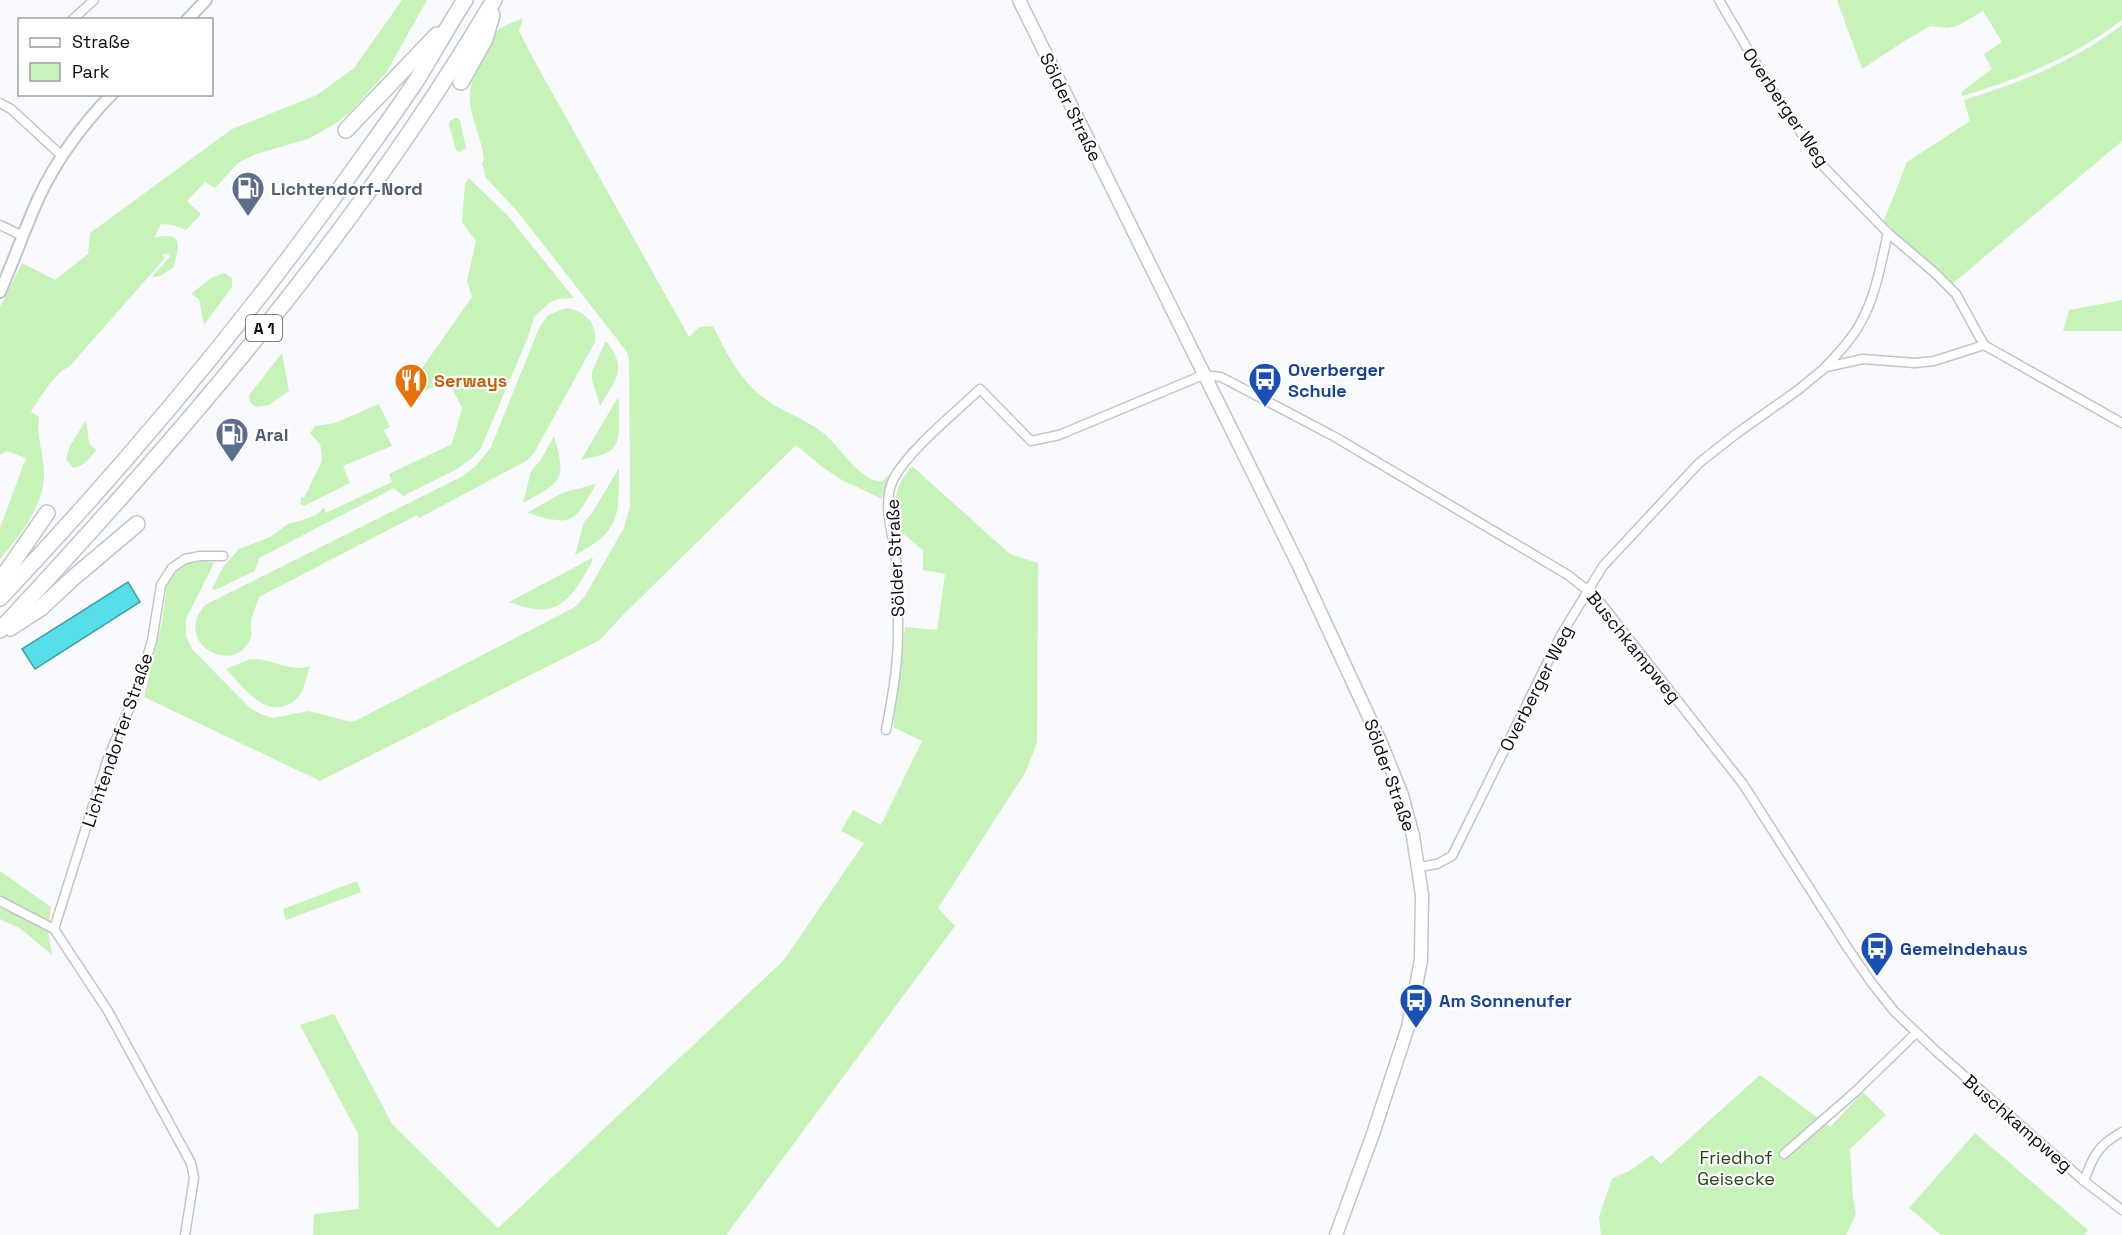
<svg xmlns="http://www.w3.org/2000/svg" width="2122" height="1235" viewBox="0 0 2122 1235" font-family="'Space Grotesk',sans-serif">
	<style>
		.green { fill: #c7f3b9 }
		.water { fill: #57dfe9; stroke: #40a0a8; stroke-width: 1.5 }
		.lines { fill: none; stroke-linecap: round; stroke-linejoin: round }
		.minor-casing { stroke: #bfc4cd; stroke-width: 11 }
		.tertiary-casing { stroke: #bfc4cd; stroke-width: 14 }
		.secondary-casing { stroke: #bfc4cd; stroke-width: 15 }
		.motorway-casing { stroke: #bfc4cd; stroke-width: 18 }
		.minor { stroke: #fff; stroke-width: 8 }
		.tertiary { stroke: #fff; stroke-width: 10 }
		.secondary { stroke: #fff; stroke-width: 12 }
		.motorway { stroke: #fff; stroke-width: 15 }
		.labels { text-anchor: middle; dominant-baseline: central; stroke-width: 4.5; stroke-linejoin: round; paint-order: stroke }
		.shield { fill: #fff; stroke: #545557; stroke-width: 1.5 }
		.shield-label { font-size: 16px; font-weight: bold; fill: #0b0c0f }
		.street-label { font-size: 18px; fill: #0b0c0f; stroke: #fff }
		.service-label { font-size: 18px; font-weight: bold; fill: #4e5e75; stroke: #fff; text-anchor: start }
		.transit-label { font-size: 18px; font-weight: bold; fill: #164399; stroke: #fff; text-anchor: start }
		.food-label { font-size: 18px; font-weight: bold; fill: #c56008; stroke: #fff; text-anchor: start }
		.park-label { font-size: 18px; fill: #224715; stroke: #fff }
	</style>
	<rect width="100%" height="100%" fill="#f8fafe"/>
	<g class="green">
		<path d="M402 0H427L386 73 352 110 338 122 308 139 256 154 238 163 215 188 205 182 187 201 201 214 186 230 173 225 161 224 154 238C185 230 179 248 173 268L160 276 152 277 170 256 166 253 162 255 165 258 69 367C56 371 38 400 31 412L39 417C36 437 44 454 44 473 45 504 20 536 0 559V528L26 458 7 451 0 455V307L22 263 55 280 88 254 90 233 232 129 317 95 354 68Z"/>
		<path d="M1837 0H2122V20C2075 56 2020 79 1962 96L1961 92 1992 69 1984 54 2002 42 1983 11 1959 25 1948 28 1930 26 1903 42 1862 69Z"/>
		<path d="M523 18 519 31 535 62 689 337 699 327 713 326C729 358 742 385 774 405 789 414 808 421 822 432 840 446 858 479 881 482L889 475 882 499 840 479 821 466 796 445 623 615 600 640 320 781 144 697 162 622 167 585 174 574 185 565 200 560 214 563 186 619V636L193 650 249 707 260 714 273 718 309 711 351 722 357 720 575 607 585 596 624 528 630 506 629 360 627 352 518 212 486 178 482 163 484 159C482 140 473 123 470 104 467 83 483 47 497 31 503 25 515 22 523 18Z"/>
		<path d="M2122 25V141L1951 285 1883 223 1907 162 1970 121 1964 100C2021 83 2074 61 2122 25Z"/>
		<polygon points="455,118 458,118 460,121 466,148 459,152 456,150 449,125 450,121"/>
		<polygon points="469,178 508,216 574,298 559,299 549,303 534,317 528,337 481,448 473,457 459,468 403,496 394,488 259,558 255,571 215,590 212,589 223,567 239,549 270,537 288,524 303,520 318,514 324,507 326,513 392,482 389,474 452,444 462,408 448,380 422,392 415,378 472,297 467,281 476,241 462,222 465,183"/>
		<polygon points="224,273 232,278 232,287 204,325 199,299 191,294 211,278"/>
		<polygon points="2122,300 2122,331 2063,331 2069,310"/>
		<path d="M566 308C585 311 597 322 595 342L534 453 526 461 419 518 417 515 259 597C257 605 251 615 251 624 251 630 253 635 249 642 229 676 173 641 205 605L461 477 476 466 491 447 540 326 548 315Z"/>
		<path d="M605 342H607C628 370 616 379 600 406L592 380V372Z"/>
		<polygon points="282,353 289,391 269,405 255,407 250,402 249,395"/>
		<path d="M618 397C620 404 619 413 619 421 620 453 610 453 581 460Z"/>
		<polygon points="379,404 390,427 384,430 392,446 343,466 350,483 304,506 300,504 301,497 304,498 322,461 322,455 320,444 310,433 315,426 335,423"/>
		<path d="M86 420 89 443 96 450C89 459 85 466 73 468L66 459 70 446Z"/>
		<path d="M554 436C567 480 562 482 523 503L531 471 540 461Z"/>
		<path d="M912 466 1010 554 1038 563 1037 743 1025 773 938 908 955 926 726 1235H313L314 1214 359 1209 358 1134 300 1025 334 1014 392 1124 498 1228 784 960 864 843 841 831 853 810 881 825 922 741 893 727 905 627 937 630 945 574 923 570V550L900 531C894 500 891 492 912 466Z"/>
		<path d="M619 468C619 515 621 531 575 555L584 522 592 513Z"/>
		<path d="M596 484C573 525 572 526 527 513L562 493Z"/>
		<path d="M592 558 593 560C581 581 566 614 536 609 527 608 518 605 509 602Z"/>
		<path d="M250 659C273 658 288 673 310 666 307 675 305 685 301 693 298 698 292 703 287 705 262 716 241 684 226 669Z"/>
		<polygon points="0,871 51,907 48,931 52,955 21,929 0,919"/>
		<polygon points="357,881 361,892 286,920 283,909"/>
		<polygon points="1760,1075 1830,1127 1863,1092 1886,1115 1850,1149 1853,1197 1856,1214 1846,1235 1601,1235 1599,1217 1612,1179 1631,1170 1652,1155 1661,1164"/>
		<polygon points="1975,1133 2088,1230 2084,1235 1941,1235 1909,1208"/>
	</g>
	<polygon class="water" points="128,582 140,602 35,669 22,649"/>
	<g class="lines">
		<defs>
			<g id="minor">
				<polyline points="1719,0 1764,77 1823,166 1888,233 1935,273 1956,294 1984,345 2122,423"/>
				<polyline points="72,20 94,0"/>
				<polyline points="0,103 11,109 62,156"/>
				<polyline points="0,225 23,236"/>
				<path d="M1826 366C1839 353 1852 339 1861 322 1876 295 1881 263 1888 233"/>
				<path d="M886 730C893 694 899 659 898 622 898 604 898 585 897 567 895 539 880 505 894 478 910 449 955 413 980 389L1031 441 1059 435 1203 375 1221 377 1335 437 1568 575 1596 597 1743 784 1847 947 1871 982 1894 1011 1936 1051 2084 1181 2122 1210"/>
				<polyline points="1419,867 1437,864 1452,856 1561,635 1603,566 1699,463 1736,434 1798,390 1826,367 1863,359 1915,363 1934,361 1984,345"/>
				<polyline points="0,901 54,929 108,1011 191,1163 194,1178 185,1235"/>
				<polyline points="54,929 108,758 136,693 152,641 161,585 172,568 185,559 200,556 223,556"/>
				<polyline points="1784,1154 1855,1092 1916,1033"/>
				<path d="M2084 1181C2093 1156 2098 1145 2122 1132"/>
			</g>
			<g id="tertiary">
				<polyline points="187,20 206,0"/>
				<path d="M0 292C14 260 25 228 39 197 57 159 83 124 112 94"/>
			</g>
			<polyline id="secondary" points="1019,0 1298,564 1381,743 1402,795 1413,836 1422,895 1421,960 1408,1027 1373,1134 1336,1235"/>
			<g id="motorway">
				<polyline points="461,82 485,39 492,15"/>
				<polyline points="346,130 437,35"/>
				<polyline points="0,581 47,513"/>
				<path d="M0 598C120 471 232 338 334 197 362 157 392 118 418 78 434 52 448 26 465 0"/>
				<polyline points="10,628 41,608 73,578 137,524"/>
				<path d="M0 630C182 435 358 230 494 0"/>
			</g>
		</defs>
		<use href="#minor" class="minor-casing"/>
		<use href="#tertiary" class="tertiary-casing"/>
		<use href="#secondary" class="secondary-casing"/>
		<use href="#motorway" class="motorway-casing"/>
		<use href="#minor" class="minor"/>
		<use href="#tertiary" class="tertiary"/>
		<use href="#secondary" class="secondary"/>
		<use href="#motorway" class="motorway"/>
	</g>
	<defs>
		<symbol id="fuel-pin" viewBox="-11 -11 22 30"><path d="M0 17L-7.5 6A9.5 9.5 0 1 1 7.5 6Z" fill="#5c6f8a" stroke="#fff"/><path d="M-5.5-6h7V0h2V4h1.3V-2.5L3-4.5l.8-.8L6-3V5H2.5V1h-1V6h-7ZM-4.2-4.7v3.2H.2V-4.7Z" fill="#fff"/></symbol>
		<symbol id="bus-pin" viewBox="-11 -11 22 30"><path d="M0 17L-7.5 6A9.5 9.5 0 1 1 7.5 6Z" fill="#1a4fb4" stroke="#fff"/><path d="M-5-6H5V4H4V6H2V4H-2V6H-4V4H-5ZM-3.5-4V0h7V-4ZM-3.5 1.2v1.5H-2V1.2ZM2 1.2v1.5H3.5V1.2Z" fill="#fff"/></symbol>
		<symbol id="restaurant-pin" viewBox="-11 -11 22 30"><path d="M0 17L-7.5 6A9.5 9.5 0 1 1 7.5 6Z" fill="#e8710a" stroke="#fff"/><path d="M-5-6h1v4h1v-4h1v4h1v-4h1v5L-1.5 .5V6h-2V.5L-5-1ZM5-6V6H3V1.5H1.5Q1.5-4 5-6Z" fill="#fff"/></symbol>
	</defs>
	<g fill-rule="evenodd">
		<use href="#fuel-pin" x="229" y="169" width="38" height="52"/>
		<use href="#bus-pin" x="1246" y="360" width="38" height="52"/>
		<use href="#restaurant-pin" x="392" y="361" width="38" height="52"/>
		<use href="#fuel-pin" x="213" y="415" width="38" height="52"/>
		<use href="#bus-pin" x="1858" y="929" width="38" height="52"/>
		<use href="#bus-pin" x="1397" y="981" width="38" height="52"/>
	</g>
	<g class="labels">
		<rect class="shield" x="246" y="315" width="36" height="26" rx="4.5"/>
		<g class="shield-label">
			<text x="264" y="328">A 1</text>
		</g>
		<g class="street-label">
			<text transform="translate(1071 107) rotate(64)">Sölder Straße</text>
			<text transform="translate(1786 107) rotate(56)">Overberger Weg</text>
			<text transform="translate(895 558) rotate(-93)">Sölder Straße</text>
			<text transform="translate(1634 647) rotate(51)">Buschkampweg</text>
			<text transform="translate(1536 688) rotate(-63)">Overberger Weg</text>
			<text transform="translate(117 740) rotate(-71)">Lichtendorfer Straße</text>
			<text transform="translate(1390 775) rotate(70)">Sölder Straße</text>
			<text transform="translate(2018 1123) rotate(41)">Buschkampweg</text>
		</g>
		<g class="service-label">
			<text x="271" y="188">Lichtendorf-Nord</text>
			<text x="255" y="434">Aral</text>
		</g>
		<g class="transit-label">
			<text x="1288" y="369">Overberger<tspan x="1288" dy="21">Schule</tspan></text>
			<text x="1900" y="948">Gemeindehaus</text>
			<text x="1439" y="1000">Am Sonnenufer</text>
		</g>
		<g class="food-label">
			<text x="434" y="380">Serways</text>
		</g>
		<g class="park-label">
			<text x="1736" y="1157">Friedhof<tspan x="1736" dy="21">Geisecke</tspan></text>
		</g>
	</g>
	<rect x="18" y="18" width="195" height="78" fill="#ffffff" stroke="#9d9e9f" stroke-width="1.5"/>
	<rect x="30" y="38" width="30" height="9" fill="#ffffff" stroke="#9d9e9f" stroke-width="1.5"/>
	<text x="72" y="48" font-size="18" fill="#0b0c0f">Straße</text>
	<rect x="30" y="63" width="30" height="18" fill="#c7f3b9" stroke="#9d9e9f" stroke-width="1.5"/>
	<text x="72" y="78" font-size="18" fill="#0b0c0f">Park</text>
</svg>
